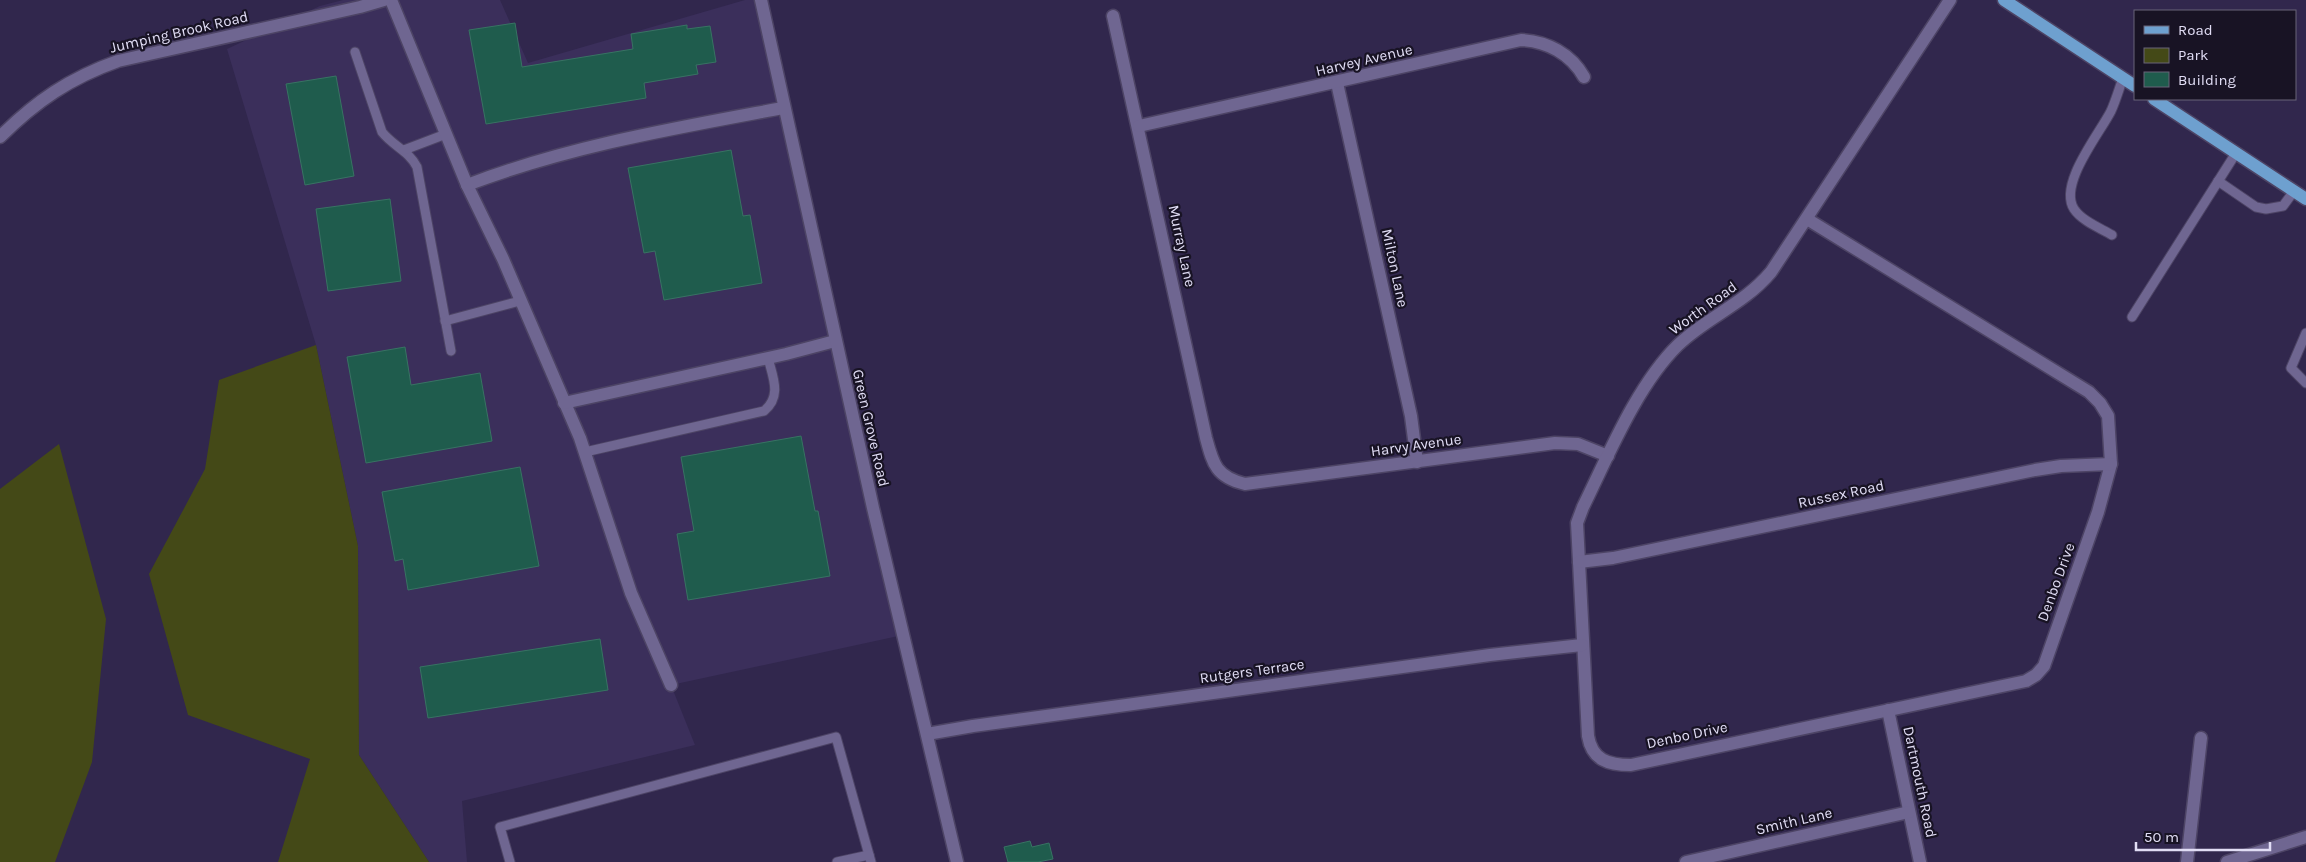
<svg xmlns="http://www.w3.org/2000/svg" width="2306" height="862" viewBox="0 0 2306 862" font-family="Karla,sans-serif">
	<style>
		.built { fill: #3b2f5b }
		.green { fill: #444917 }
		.building { fill: #1f5c4d; stroke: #387363 }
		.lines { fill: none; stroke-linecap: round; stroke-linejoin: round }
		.service-casing { stroke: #4d4465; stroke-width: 11 }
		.minor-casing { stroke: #4d4465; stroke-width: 15 }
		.tertiary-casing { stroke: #4d4465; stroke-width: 15 }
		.primary-casing { stroke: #4d4465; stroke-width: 15 }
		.service { stroke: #6f6691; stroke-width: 9 }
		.minor { stroke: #6f6691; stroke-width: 12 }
		.tertiary { stroke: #6f6691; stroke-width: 12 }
		.primary { stroke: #6ea0cf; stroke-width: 12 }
		.labels { text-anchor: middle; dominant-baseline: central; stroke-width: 4.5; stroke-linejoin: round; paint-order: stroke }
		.street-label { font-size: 15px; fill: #e1ddf5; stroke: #181324 }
	</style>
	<rect width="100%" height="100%" fill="#31274d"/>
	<polygon class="built" points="343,0 500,0 528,63 745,0 762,0 903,635 671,685 695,745 462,801 467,862 429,862 359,755 358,546 316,345 227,49 320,6"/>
	<g class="green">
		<polygon points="316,345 358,546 359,755 429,862 278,862 310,759 188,715 149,574 205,469 219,380"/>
		<polygon points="59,444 106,619 92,762 55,862 0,862 0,489"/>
	</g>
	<g class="building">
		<polygon points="515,23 522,67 633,49 631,34 687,25 687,29 710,26 716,62 696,65 698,74 644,83 646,98 486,124 469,30"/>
		<polygon points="336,76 354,176 305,185 286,84"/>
		<polygon points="731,150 743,216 750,215 762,283 664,300 655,251 644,253 628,168"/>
		<polygon points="390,199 401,281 328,291 316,209"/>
		<polygon points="405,347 411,385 480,373 492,441 366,463 347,357"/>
		<polygon points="801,436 815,511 818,511 830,576 688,600 677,534 694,531 681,457"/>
		<polygon points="520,467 539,566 408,590 403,559 395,561 382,492"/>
		<polygon points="600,639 608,690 428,718 420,667"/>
		<polygon points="1030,841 1032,847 1049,843 1053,859 1038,862 1008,862 1004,847"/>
	</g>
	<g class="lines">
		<defs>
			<g id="service">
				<path d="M355 52 382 132C393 146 409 151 417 167L451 351"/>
				<polyline points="404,150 446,134"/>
				<polyline points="2218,181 2256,207 2266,209 2283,206 2294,191"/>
				<path d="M2112 235C2100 228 2082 221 2074 209 2058 184 2100 133 2111 111 2116 100 2119 89 2123 78"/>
				<polyline points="2132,317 2236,153"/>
				<polyline points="445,321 520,301"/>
				<polyline points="2306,333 2291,368 2306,383"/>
				<path d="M585 452 764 411C782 396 773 378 768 358"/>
				<polyline points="510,862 500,827 836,737 871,862"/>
				<polyline points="837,862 869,855"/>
			</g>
			<g id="minor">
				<polyline points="391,0 467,185 503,259 580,438 631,593 671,685"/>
				<path d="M1113 16 1206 438C1213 464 1216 477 1245 484L1555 443 1578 444 1608 456"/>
				<polyline points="1337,83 1411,416 1417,462"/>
				<path d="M1139 126 1521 40C1547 41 1571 54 1584 77"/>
				<path d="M467 185C569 146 676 128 783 108"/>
				<path d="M1807 219 2089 392 2100 403 2108 416 2111 464 2098 512 2044 666 2036 675 2026 681 1631 765C1608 765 1592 760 1588 736L1577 523 1583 507C1608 456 1637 385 1678 345 1707 317 1743 305 1771 272L1950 0"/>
				<polyline points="564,403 786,354 835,341"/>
				<polyline points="1579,562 1613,558 2035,470 2061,466 2111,464"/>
				<polyline points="1888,710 1920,862"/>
				<polyline points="927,734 973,726 1490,655 1582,645"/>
				<polyline points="1686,862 1909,812"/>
				<polyline points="2187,862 2201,738"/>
				<polyline points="2227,862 2306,837"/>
			</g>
			<g id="tertiary">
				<polyline points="761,0 873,508 957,862"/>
				<path d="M0 137C36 101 70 78 118 61L360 7 384 0"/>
			</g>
			<g id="primary">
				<polyline points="2004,0 2135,86"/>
				<polyline points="2154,99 2306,199"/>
			</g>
		</defs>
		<use href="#service" class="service-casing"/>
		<use href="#minor" class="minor-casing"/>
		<use href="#tertiary" class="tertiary-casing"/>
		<use href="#primary" class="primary-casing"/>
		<use href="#service" class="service"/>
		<use href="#minor" class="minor"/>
		<use href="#tertiary" class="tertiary"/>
		<use href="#primary" class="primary"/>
	</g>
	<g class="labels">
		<g class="street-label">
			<text transform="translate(179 32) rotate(-13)">Jumping Brook Road</text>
			<text transform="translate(1364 60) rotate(-13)">Harvey Avenue</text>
			<text transform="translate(1182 246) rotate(78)">Murray Lane</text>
			<text transform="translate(1395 268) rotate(78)">Milton Lane</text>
			<text transform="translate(1703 308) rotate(-36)">Worth Road</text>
			<text transform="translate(871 428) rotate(77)">Green Grove Road</text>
			<text transform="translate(1416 445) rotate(-8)">Harvy Avenue</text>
			<text transform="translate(1841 494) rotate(-12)">Russex Road</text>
			<text transform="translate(2056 582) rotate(-70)">Denbo Drive</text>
			<text transform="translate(1252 671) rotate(-8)">Rutgers Terrace</text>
			<text transform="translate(1687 735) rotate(-12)">Denbo Drive</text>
			<text transform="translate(1920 782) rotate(78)">Dartmouth Road</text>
			<text transform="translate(1794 821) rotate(-13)">Smith Lane</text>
		</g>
	</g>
	<rect x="2134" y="10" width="162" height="90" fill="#181324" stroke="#686478"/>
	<rect x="2144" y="26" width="25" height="8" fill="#6ea0cf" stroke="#686478"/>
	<text x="2178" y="35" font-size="15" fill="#e1ddf5">Road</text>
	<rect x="2144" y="48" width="25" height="15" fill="#444917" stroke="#686478"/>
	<text x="2178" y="60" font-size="15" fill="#e1ddf5">Park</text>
	<rect x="2144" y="72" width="25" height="15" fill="#1f5c4d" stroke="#686478"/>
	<text x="2178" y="85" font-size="15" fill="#e1ddf5">Building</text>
	<path d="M2136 842v8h134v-8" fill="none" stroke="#e1ddf5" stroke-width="2.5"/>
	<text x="2144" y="842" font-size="15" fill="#e1ddf5" stroke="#181324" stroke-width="4" paint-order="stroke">50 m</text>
</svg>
